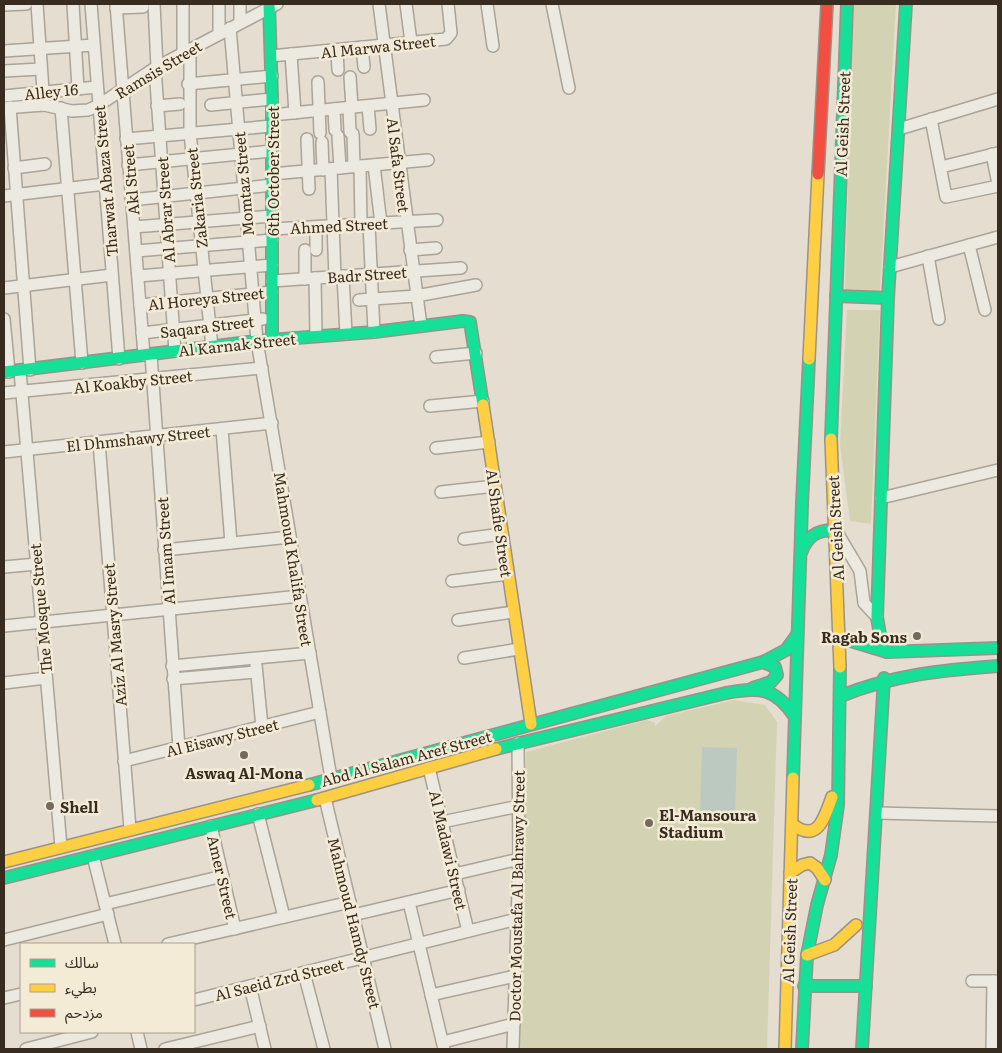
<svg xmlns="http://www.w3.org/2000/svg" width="1002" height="1053" viewBox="0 0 1002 1053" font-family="Literata,'Noto Sans Arabic',serif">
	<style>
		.green { fill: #d3d3b3 }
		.water { fill: #bbc9c0 }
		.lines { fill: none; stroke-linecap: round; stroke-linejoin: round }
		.street-casing { stroke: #aaa398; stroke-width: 14 }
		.fast-casing { stroke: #999288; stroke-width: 14 }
		.slow-casing { stroke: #999288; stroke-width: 14 }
		.jam-casing { stroke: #999288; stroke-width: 14 }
		.street { stroke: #ece9e1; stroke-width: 11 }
		.fast { stroke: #16e098; stroke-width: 11 }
		.slow { stroke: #ffcf43; stroke-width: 11 }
		.jam { stroke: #f24e42; stroke-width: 11 }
		.poi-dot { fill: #746a5e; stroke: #f4ebd7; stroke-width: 2 }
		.labels { text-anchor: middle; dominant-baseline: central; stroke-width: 5; stroke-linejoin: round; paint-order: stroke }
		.street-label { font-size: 15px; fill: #382c21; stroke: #f4ebd7 }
		.poi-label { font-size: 15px; font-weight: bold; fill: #382c21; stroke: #f4ebd7; text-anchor: start }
	</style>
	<rect width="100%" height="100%" fill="#e4ddd0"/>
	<g class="green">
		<polygon points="853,4 896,4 880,291 845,291"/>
		<polygon points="847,310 880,310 871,524 850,521 840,445"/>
		<polygon points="734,700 765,705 777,722 767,1049 517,1049 518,1018 521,1017 526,752 647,720 655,723 655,726 666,716"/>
	</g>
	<polygon class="water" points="702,747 737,748 735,816 700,815"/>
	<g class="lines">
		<defs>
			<g id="street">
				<polyline points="37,4 44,105"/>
				<polyline points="73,4 78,89"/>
				<polyline points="91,4 119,359"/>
				<polyline points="116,4 144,355"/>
				<polyline points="154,4 157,67"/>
				<polyline points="183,4 183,53"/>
				<polyline points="219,4 219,34"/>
				<polyline points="240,4 240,22"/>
				<polyline points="379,4 421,326"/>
				<polyline points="406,4 411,42"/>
				<polyline points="487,4 493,46"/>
				<polyline points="552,4 569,88"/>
				<polyline points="4,5 26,4"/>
				<polyline points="116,8 143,7"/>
				<polyline points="230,28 257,341 331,778"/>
				<polyline points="362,47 364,67"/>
				<polyline points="190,49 190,133 212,347"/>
				<polyline points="337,50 338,70"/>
				<polyline points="4,51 94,45"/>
				<polyline points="291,54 295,113"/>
				<polyline points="271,56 446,39 451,33 448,4"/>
				<polyline points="155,68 175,351"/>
				<polyline points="4,71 41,69"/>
				<polyline points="350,77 352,107"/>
				<polyline points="318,82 320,133"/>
				<polyline points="188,84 272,76"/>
				<polyline points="4,96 97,87"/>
				<polyline points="211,105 272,99"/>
				<polyline points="157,106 180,104"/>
				<polyline points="368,106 370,129"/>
				<polyline points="10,107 30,370"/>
				<polyline points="4,108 44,105 72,111 88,110 99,105 155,68 277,4"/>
				<polyline points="61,108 82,363"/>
				<polyline points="349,108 350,132"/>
				<polyline points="334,109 335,130"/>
				<polyline points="272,115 424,100"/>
				<polyline points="931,119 946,197 998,186"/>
				<polyline points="899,129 998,99"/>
				<polyline points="353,134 354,166"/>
				<polyline points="338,136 340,168"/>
				<polyline points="126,139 272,126"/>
				<polyline points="307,139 309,189"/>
				<polyline points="322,142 323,170"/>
				<polyline points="992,154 998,184"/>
				<polyline points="128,165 272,151"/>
				<polyline points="374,165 381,224"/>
				<polyline points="360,166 361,225"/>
				<polyline points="941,167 998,153"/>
				<polyline points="14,168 45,164"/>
				<polyline points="331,169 335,277"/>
				<polyline points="272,174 428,160"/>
				<polyline points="4,196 105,184"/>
				<polyline points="131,200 272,185"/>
				<polyline points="369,224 374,332"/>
				<polyline points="134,227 272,216"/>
				<polyline points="316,227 316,250"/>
				<polyline points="272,229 437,220"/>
				<polyline points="969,245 985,310"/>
				<polyline points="410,250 436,248"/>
				<polyline points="136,251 272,240"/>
				<polyline points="928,256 939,319"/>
				<polyline points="890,267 998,237"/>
				<polyline points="138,276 272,265"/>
				<polyline points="343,276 346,334"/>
				<polyline points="315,278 316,336"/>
				<polyline points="305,279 305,250"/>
				<polyline points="272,281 461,268"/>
				<polyline points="4,288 112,275"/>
				<polyline points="359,300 416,296 476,285"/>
				<polyline points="140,305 272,292"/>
				<polyline points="4,319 9,372"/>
				<polyline points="142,333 263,319"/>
				<polyline points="151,355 179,748"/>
				<polyline points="436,357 476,353"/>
				<polyline points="20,371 61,847"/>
				<polyline points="4,393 262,368"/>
				<polyline points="430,406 483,401"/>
				<polyline points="222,429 231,543"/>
				<polyline points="99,442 130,829"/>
				<polyline points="436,448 489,442"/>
				<polyline points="4,452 272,423"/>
				<polyline points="441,492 495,486"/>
				<polyline points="881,498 998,470"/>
				<polyline points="838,534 860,571 864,603 877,617"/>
				<polyline points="464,539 502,534"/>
				<polyline points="164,550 290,537"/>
				<polyline points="4,567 37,564"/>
				<polyline points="452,581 508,574"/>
				<polyline points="458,620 513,612"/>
				<polyline points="4,626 300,596"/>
				<polyline points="464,658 519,649"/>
				<polyline points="256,665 262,727"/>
				<polyline points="172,666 310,653"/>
				<polyline points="173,679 256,672"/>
				<polyline points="4,683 46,678"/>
				<polyline points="124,761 320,712"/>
				<polyline points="429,768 468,931"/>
				<polyline points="325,798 385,1049"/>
				<polyline points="877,813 998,816"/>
				<polyline points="258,814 284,917"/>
				<polyline points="442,822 519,806"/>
				<polyline points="211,826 235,929"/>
				<polyline points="93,856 115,944"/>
				<polyline points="455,874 519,859"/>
				<polyline points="409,902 444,1049"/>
				<polyline points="105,904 223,876"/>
				<polyline points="353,915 459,890"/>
				<polyline points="4,940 108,914"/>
				<polyline points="168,944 350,902"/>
				<polyline points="304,973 324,1049"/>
				<polyline points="972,981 998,981"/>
				<polyline points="250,986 265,1049"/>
				<polyline points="431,995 515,976"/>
				<polyline points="4,998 21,994"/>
				<polyline points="194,1000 517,919"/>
				<polyline points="137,1032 141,1049"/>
				<polyline points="443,1042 514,1024"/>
				<polyline points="26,1049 92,1032"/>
				<polyline points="165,1049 260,1026"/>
				<polyline points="513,1049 519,859 518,743"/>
				<polyline points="992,1049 993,981"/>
			</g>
			<g id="fast">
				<polyline points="269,4 272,99 272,339"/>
				<polyline points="836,296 888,298"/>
				<polyline points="4,372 257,341 374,332 463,321 470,322 483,405"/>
				<polyline points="831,439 847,4"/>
				<path d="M801 553C807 536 818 529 836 530"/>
				<polyline points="841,638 887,652 998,648"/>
				<polyline points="887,652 880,635 877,617 888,298 906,4"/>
				<polyline points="753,688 771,682 777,675 775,667 763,662"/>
				<path d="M841 696C892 675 943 670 998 666"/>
				<path d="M496 749 726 693C759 687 775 687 795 717"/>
				<polyline points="793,778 802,504 809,359"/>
				<polyline points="309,785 763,662 786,650 797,635"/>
				<polyline points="4,878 317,800"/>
				<polyline points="804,986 866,986"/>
				<polyline points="802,1049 807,955 817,905 831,855 838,805 840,667"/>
				<polyline points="862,1049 884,678"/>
			</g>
			<g id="slow">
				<polyline points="809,359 818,174"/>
				<polyline points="483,405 531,724"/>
				<polyline points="831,439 840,667"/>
				<polyline points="317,800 496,749"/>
				<path d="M792 824C818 844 824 818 832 797"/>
				<polyline points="4,862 309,785"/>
				<polyline points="790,873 802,865 810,863 817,868 825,880"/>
				<polyline points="807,955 834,945 856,925"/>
				<polyline points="785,1049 793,778"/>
			</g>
			<polyline id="jam" points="818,174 827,4"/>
		</defs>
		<use href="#street" class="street-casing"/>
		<use href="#fast" class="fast-casing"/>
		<use href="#slow" class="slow-casing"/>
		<use href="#jam" class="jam-casing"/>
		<use href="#street" class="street"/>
		<use href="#fast" class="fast"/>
		<use href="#slow" class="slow"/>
		<use href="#jam" class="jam"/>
	</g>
	<g class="poi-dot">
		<circle cx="917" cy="636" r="5"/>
		<circle cx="244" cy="755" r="5"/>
		<circle cx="50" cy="806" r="5"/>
		<circle cx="649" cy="823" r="5"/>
	</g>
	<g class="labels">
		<g class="street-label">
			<text transform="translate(378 46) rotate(-6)">Al Marwa Street</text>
			<text transform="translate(158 69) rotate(-31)">Ramsis Street</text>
			<text transform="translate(51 91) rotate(-6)">Alley 16</text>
			<text transform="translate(842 124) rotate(-88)">Al Geish Street</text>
			<text transform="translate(399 165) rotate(83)">Al Safa Street</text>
			<text transform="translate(272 171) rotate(-90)">6th October Street</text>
			<text transform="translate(130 180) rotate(-95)">Akl Street</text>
			<text transform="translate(105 181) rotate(-95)">Tharwat Abaza Street</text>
			<text transform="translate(243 184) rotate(-95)">Momtaz Street</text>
			<text transform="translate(196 198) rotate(-96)">Zakaria Street</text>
			<text transform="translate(165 210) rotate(-94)">Al Abrar Street</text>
			<text transform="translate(339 225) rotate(-3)">Ahmed Street</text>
			<text transform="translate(367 274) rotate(-4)">Badr Street</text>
			<text transform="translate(206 298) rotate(-6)">Al Horeya Street</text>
			<text transform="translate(207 326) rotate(-7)">Saqara Street</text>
			<text transform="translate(237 344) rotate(-6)">Al Karnak Street</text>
			<text transform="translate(133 381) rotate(-6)">Al Koakby Street</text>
			<text transform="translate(138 438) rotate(-6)">El Dhmshawy Street</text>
			<text transform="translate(500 523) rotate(82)">Al Shafie Street</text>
			<text transform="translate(835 528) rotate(-93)">Al Geish Street</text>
			<text transform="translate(165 551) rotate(-94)">Al Imam Street</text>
			<text transform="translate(294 559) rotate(81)">Mahmoud Khalifa Street</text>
			<text transform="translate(40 609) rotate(-95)">The Mosque Street</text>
			<text transform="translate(114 635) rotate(-95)">Aziz Al Masry Street</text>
			<text transform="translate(222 737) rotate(-14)">Al Eisawy Street</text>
			<text transform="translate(406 758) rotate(-15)">Abd Al Salam Aref Street</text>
			<text transform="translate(449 850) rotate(77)">Al Madawi Street</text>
			<text transform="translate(223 877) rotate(77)">Amer Street</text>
			<text transform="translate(516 896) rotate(-89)">Doctor Moustafa Al Bahrawy Street</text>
			<text transform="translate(355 923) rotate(76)">Mahmoud Hamdy Street</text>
			<text transform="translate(789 931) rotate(-88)">Al Geish Street</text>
			<text transform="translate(279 979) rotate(-14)">Al Saeid Zrd Street</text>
		</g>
		<g class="poi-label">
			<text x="907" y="636" text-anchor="end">Ragab Sons</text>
			<text x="244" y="772" text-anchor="middle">Aswaq Al-Mona</text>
			<text x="60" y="806">Shell</text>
			<text x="659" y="814">El-Mansoura<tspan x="659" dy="17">Stadium</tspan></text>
		</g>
	</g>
	<rect width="1002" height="1053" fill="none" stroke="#382c21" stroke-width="10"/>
	<rect x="20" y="943" width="175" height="90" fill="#f4ebd7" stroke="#a99f8e"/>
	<rect x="30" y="959" width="25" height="8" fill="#16e098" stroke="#a99f8e"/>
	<text x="65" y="968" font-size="15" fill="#382c21">سالك</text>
	<rect x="30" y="984" width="25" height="8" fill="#ffcf43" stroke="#a99f8e"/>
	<text x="65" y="993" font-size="15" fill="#382c21">بطيء</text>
	<rect x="30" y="1009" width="25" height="8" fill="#f24e42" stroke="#a99f8e"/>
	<text x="65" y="1018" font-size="15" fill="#382c21">مزدحم</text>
</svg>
